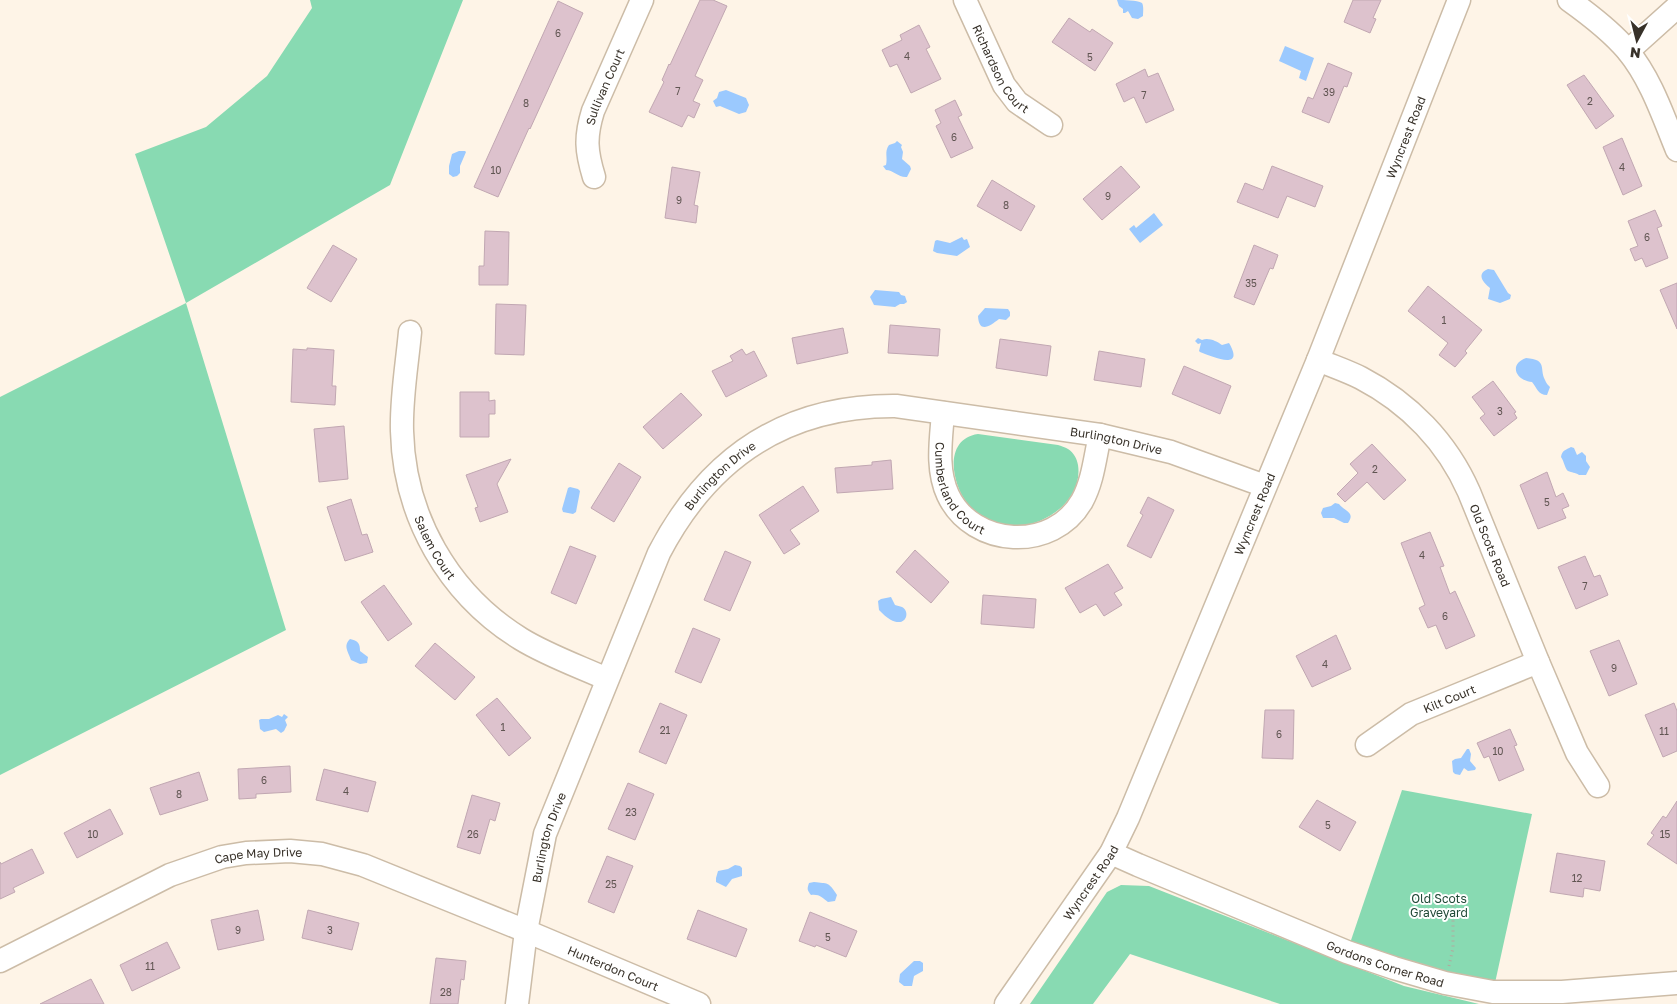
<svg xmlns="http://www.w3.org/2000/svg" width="1677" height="1004" viewBox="0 0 1677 1004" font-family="'Golos Text',sans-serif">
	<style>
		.green { fill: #88dab2 }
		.water { fill: #9bc9fe }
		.building { fill: #ddc2cd; stroke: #c1a7b2 }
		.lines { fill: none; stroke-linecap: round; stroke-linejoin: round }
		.minor-casing { stroke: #ccbca7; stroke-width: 25 }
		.path { stroke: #b1a99e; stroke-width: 3; stroke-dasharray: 1 4; stroke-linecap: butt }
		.minor { stroke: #fff; stroke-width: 22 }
		.labels { text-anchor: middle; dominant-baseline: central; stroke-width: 4; stroke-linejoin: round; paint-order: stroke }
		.number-label { font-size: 10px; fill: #605552 }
		.street-label { font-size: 12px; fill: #373129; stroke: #fff }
		.park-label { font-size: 12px; fill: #214a38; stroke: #fff }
	</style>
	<rect width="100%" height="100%" fill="#fef4e7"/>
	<g class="green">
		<polygon points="310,0 463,0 390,185 186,303 286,630 0,775 0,397 186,303 135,154 206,127 267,76 312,8"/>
		<path d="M978 434 1058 445C1061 446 1065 447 1068 449 1074 453 1077 459 1078 465 1084 505 1033 535 998 524 987 521 974 512 967 503 951 482 944 439 978 434Z"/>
		<polygon points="1402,790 1532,814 1493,992 1347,952"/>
		<polygon points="1121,885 1149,886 1404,986 1479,1004 1280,1004 1130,954 1093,1004 1030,1004 1107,892"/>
	</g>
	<g class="water">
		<path d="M1117 0C1124 0 1137 0 1142 3 1144 6 1143 13 1143 16L1138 19 1132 18 1128 11 1125 13H1123V9L1119 6Z"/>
		<polygon points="1285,46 1314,58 1306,81 1299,78 1301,71 1279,61"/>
		<polygon points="726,90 746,98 749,105 746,112 739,114 720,106 716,107 713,101 717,98 719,92"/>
		<path d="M897 141 902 145 901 147 903 152 902 159 910 166 911 169 907 177C899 178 893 170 886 170L883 166 886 165C888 157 884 152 889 145L895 143Z"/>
		<polygon points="459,151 465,151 466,152 460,166 460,173 457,176 453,177 449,174 449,166 452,154"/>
		<polygon points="1154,213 1163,225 1140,243 1129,229 1134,225 1136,228"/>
		<polygon points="962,237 964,240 967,239 970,247 957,256 937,253 933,251 935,241 937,240 950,243"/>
		<path d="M1488 269 1494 270 1508 293 1511 295 1510 299 1500 303 1488 299 1490 288C1483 282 1476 274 1488 269Z"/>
		<polygon points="875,290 899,292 901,295 905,296 907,302 904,304 900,304 895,307 874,305 870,297"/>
		<path d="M985 308 1008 309 1010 312V316L1006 320 999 319C990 326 979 334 978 316Z"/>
		<path d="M1198 338 1202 340C1208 337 1217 341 1222 345L1229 343C1246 372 1211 356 1200 352L1199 351 1201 343 1198 344 1195 341Z"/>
		<path d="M1526 358C1548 360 1539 368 1545 380 1546 383 1548 385 1550 387L1547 395C1538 395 1537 388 1532 382 1515 380 1509 364 1526 358Z"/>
		<path d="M1571 447 1574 448 1577 455 1582 452 1586 456V461L1590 467 1586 475H1579C1575 472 1572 473 1568 471 1565 469 1564 461 1561 457 1562 450 1566 450 1571 447Z"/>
		<polygon points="570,487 578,489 580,491 576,512 573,514 563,512 562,509 568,488"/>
		<path d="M1335 503 1339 504C1344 511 1356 512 1348 523H1344L1334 518H1323L1321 513 1323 508 1331 506Z"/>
		<path d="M891 597 895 605C897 606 900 606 902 607 913 613 903 636 879 610L878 601 881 599Z"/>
		<path d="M350 639C358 641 360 643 360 651L368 657 367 663 360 664 351 660C348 651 343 646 350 639Z"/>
		<polygon points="284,714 288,717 285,720 287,725 284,731 281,733 276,729 264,732 260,729 259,720 261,719 269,719 278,715 282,717"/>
		<polygon points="1467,749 1469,749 1471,754 1470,761 1476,768 1475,770 1468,771 1464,768 1460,775 1455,774 1453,772 1452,761 1455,759 1461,758"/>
		<polygon points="735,865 740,866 742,868 742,876 732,879 726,887 716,882 716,878 718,871 728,869"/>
		<path d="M814 882C828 884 828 881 837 895L835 901 828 902C822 898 820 894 811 895 807 890 807 889 809 883Z"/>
		<polygon points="914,961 920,961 923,963 923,971 914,976 912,986 904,986 899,982 900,974"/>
	</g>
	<g class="building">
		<polygon points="700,0 713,0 727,6 695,76 703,80 693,101 700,104 694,118 688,115 682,127 649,112 664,82 662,80 666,71 669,64 670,65"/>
		<polygon points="1353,0 1381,0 1373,18 1376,19 1370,33 1344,22"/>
		<polygon points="558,1 583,13 530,129 529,128 498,197 474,187"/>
		<polygon points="1069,18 1090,32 1092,29 1113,43 1095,71 1052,42"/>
		<polygon points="919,25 930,47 926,49 941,79 911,93 897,64 890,67 882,50 902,40 900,35"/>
		<polygon points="1328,63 1352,73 1347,87 1344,86 1329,123 1302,112 1308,97 1313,99"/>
		<polygon points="1145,69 1148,77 1158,73 1174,110 1146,123 1134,97 1124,102 1116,84"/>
		<polygon points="1584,75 1614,116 1596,129 1567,85"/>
		<polygon points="955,100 962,115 958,117 973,148 951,158 936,126 941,123 935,110"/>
		<polygon points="1622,138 1642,186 1623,195 1603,147"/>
		<polygon points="1121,166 1140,187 1102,220 1083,199"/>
		<polygon points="1272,166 1323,186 1315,207 1287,196 1278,218 1237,202 1245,183 1263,190"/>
		<polygon points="672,167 700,172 694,205 698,206 696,223 665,218"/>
		<polygon points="992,180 1035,206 1021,231 977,206"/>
		<polygon points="1655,210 1662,226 1657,228 1668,258 1646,267 1642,258 1635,261 1630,249 1638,246 1628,221"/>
		<polygon points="485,231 509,232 508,285 479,285 479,266 484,266"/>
		<polygon points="333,245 357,259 331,302 307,288"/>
		<polygon points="1254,245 1278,255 1273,269 1270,268 1254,305 1234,297"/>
		<polygon points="1677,283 1677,329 1660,290"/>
		<polygon points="1428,286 1482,330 1465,351 1467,353 1455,367 1439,355 1448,343 1408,311"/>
		<polygon points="496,304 526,305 524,355 495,354"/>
		<polygon points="890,325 940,329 938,356 888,353"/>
		<polygon points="843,328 848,353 797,364 792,338"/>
		<polygon points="1000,339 1051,346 1047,376 996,368"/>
		<polygon points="307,348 334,350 332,386 336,386 335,405 291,402 293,349 307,350"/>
		<polygon points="742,349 746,355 754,351 767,376 726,397 712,371 733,361 730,356"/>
		<polygon points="1099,351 1145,359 1141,387 1094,380"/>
		<polygon points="1184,366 1231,386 1220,414 1172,394"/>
		<polygon points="1493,381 1516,412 1514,413 1517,418 1494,436 1480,418 1485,414 1472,397"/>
		<polygon points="460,392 489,392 489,401 495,400 495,414 489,414 489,437 460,437"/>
		<polygon points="681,393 702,415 663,449 643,427"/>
		<polygon points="344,426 348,479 319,482 314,429"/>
		<polygon points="1372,444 1406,480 1384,500 1367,482 1345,502 1337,494 1358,473 1350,464"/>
		<polygon points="511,459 497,484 508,512 480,522 475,508 478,507 466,475"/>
		<polygon points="891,460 893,489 837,493 835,468 872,465 872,462"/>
		<polygon points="619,463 641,477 614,522 591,508"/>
		<polygon points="1547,472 1556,497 1563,493 1569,506 1562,509 1566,518 1538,529 1520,485"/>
		<polygon points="803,486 819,511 790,530 800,544 784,554 759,515"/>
		<polygon points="1148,497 1174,510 1151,558 1127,546 1143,515 1140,513"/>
		<polygon points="351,499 362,535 367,534 373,552 345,561 327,507"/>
		<polygon points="1430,532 1444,566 1440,567 1450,594 1455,591 1475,636 1446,649 1436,625 1428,628 1419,608 1425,605 1401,543"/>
		<polygon points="570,546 596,556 576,604 551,593"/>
		<polygon points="915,550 949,582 931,603 896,572"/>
		<polygon points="725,551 751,562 730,611 704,600"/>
		<polygon points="1585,556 1594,577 1600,575 1608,595 1576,609 1558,567"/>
		<polygon points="1108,564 1123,588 1114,593 1122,605 1104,616 1096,604 1080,613 1065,588"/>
		<polygon points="384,585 412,624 388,641 361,602"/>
		<polygon points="983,595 1036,599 1034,628 981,624"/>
		<polygon points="693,628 720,639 701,683 675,672"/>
		<polygon points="1336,635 1351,669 1312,687 1296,656"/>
		<polygon points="1619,640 1637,684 1609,696 1590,651"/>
		<polygon points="435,643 475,677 455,700 415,666"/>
		<polygon points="497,698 531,738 509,756 476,715"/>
		<polygon points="660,703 687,715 666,764 639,752"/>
		<polygon points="1674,703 1677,711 1677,751 1663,757 1645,715"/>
		<polygon points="1265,710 1294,710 1293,759 1262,758"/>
		<polygon points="1510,729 1517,745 1514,746 1524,770 1499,781 1489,756 1484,758 1477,743"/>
		<polygon points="290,766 291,792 256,794 256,798 239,799 238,769"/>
		<polygon points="324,769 376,782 368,812 316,800"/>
		<polygon points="199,772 208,800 160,815 150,788"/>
		<polygon points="628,783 654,794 635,840 608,829"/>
		<polygon points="472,795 500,803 495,821 490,819 480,854 457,847"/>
		<polygon points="1317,800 1356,822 1340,851 1299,827"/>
		<polygon points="1677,801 1677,864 1647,844 1654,835 1651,833 1663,816 1666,818"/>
		<polygon points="110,809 123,834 77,858 64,833"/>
		<polygon points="32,849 44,873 13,888 15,892 0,899 0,862 1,864"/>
		<polygon points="1557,853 1605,861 1600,891 1584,888 1583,897 1550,892"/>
		<polygon points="607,856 633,866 614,913 588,902"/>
		<polygon points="258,910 264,940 218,950 211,920"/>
		<polygon points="308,910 359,923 352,950 302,938"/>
		<polygon points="698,910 747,929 736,957 687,939"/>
		<polygon points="810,912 857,931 846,957 816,945 815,947 799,941"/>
		<polygon points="167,942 180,968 132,991 120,965"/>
		<polygon points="436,958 466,961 464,980 461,979 458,1004 430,1004"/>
		<polygon points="91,979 104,1004 40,1004"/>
	</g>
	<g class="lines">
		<defs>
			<g id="minor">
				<path id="s1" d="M965 0 1004 85 1017 102 1051 125"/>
				<path d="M1569 0C1590 15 1611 31 1627 50 1651 79 1663 116 1677 150"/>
				<polyline points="1628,51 1677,7"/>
				<path id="s2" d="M594 177C586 151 585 137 593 111L642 0"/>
				<path id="s3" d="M410 332C407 365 401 398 402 431 404 516 448 594 521 639 547 655 578 666 607 679"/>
				<path id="s4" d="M1318 360C1332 366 1347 371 1361 378 1409 403 1447 442 1469 492L1538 662 1577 753 1598 786"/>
				<path id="s5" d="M943 413C941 440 936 469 948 495 973 548 1053 552 1082 501 1093 481 1095 457 1100 435"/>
				<path id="s6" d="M1367 745 1411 714 1538 662"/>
				<path id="s7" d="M1111 853 1138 865 1347 952 1394 968 1445 983 1493 992H1562L1677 983"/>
				<path id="s8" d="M0 961 170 875 222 857 246 853 290 851 322 854 363 865 526 931 699 1004"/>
				<path id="s9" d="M517 1004 526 931 545 834 659 553C709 457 786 405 896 406L1100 435 1171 452 1265 486"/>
				<path id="s10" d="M1006 1004 1111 853 1128 818 1318 360 1459 0"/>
			</g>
		</defs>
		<use href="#minor" class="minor-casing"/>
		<polyline class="path" points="1449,966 1453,948 1453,900"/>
		<use href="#minor" class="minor"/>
	</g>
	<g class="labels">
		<g class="number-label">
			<text x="558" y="33">6</text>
			<text x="907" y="56">4</text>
			<text x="1090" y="57">5</text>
			<text x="678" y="91">7</text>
			<text x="1329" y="92">39</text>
			<text x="1144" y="95">7</text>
			<text x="1590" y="101">2</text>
			<text x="526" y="103">8</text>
			<text x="954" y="137">6</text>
			<text x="1622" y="167">4</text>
			<text x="496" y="170">10</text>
			<text x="1108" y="196">9</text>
			<text x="679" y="200">9</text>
			<text x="1006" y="205">8</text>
			<text x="1647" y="237">6</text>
			<text x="1251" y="283">35</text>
			<text x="1444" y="320">1</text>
			<text x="1500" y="411">3</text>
			<text x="1375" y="469">2</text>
			<text x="1547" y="502">5</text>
			<text x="1422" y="555">4</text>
			<text x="1585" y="586">7</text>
			<text x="1445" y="616">6</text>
			<text x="1325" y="664">4</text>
			<text x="1614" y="668">9</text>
			<text x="503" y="727">1</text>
			<text x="665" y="730">21</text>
			<text x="1664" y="731">11</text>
			<text x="1279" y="734">6</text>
			<text x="1498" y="751">10</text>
			<text x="264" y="780">6</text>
			<text x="346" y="791">4</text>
			<text x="179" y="794">8</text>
			<text x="631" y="812">23</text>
			<text x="1328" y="825">5</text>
			<text x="93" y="834">10</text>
			<text x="473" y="834">26</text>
			<text x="1665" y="834">15</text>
			<text x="1577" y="878">12</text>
			<text x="611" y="884">25</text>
			<text x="238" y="930">9</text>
			<text x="330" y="930">3</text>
			<text x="828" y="937">5</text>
			<text x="150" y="966">11</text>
			<text x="446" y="992">28</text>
		</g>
		<g class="street-label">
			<text stroke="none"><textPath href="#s1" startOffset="78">Richardson Court</textPath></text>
			<text stroke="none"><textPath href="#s2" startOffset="94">Sullivan Court</textPath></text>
			<text stroke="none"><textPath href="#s10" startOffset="958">Wyncrest Road</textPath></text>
			<text stroke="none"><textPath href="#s9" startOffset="994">Burlington Drive</textPath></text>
			<text stroke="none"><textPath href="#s9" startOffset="575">Burlington Drive</textPath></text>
			<text stroke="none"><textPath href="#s5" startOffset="82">Cumberland Court</textPath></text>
			<text stroke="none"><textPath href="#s10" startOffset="552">Wyncrest Road</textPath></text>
			<text stroke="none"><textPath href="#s4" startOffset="264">Old Scots Road</textPath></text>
			<text stroke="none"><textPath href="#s3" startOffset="222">Salem Court</textPath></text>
			<text stroke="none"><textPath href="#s6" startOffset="95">Kilt Court</textPath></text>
			<text stroke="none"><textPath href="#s9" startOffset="170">Burlington Drive</textPath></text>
			<text stroke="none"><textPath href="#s8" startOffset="282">Cape May Drive</textPath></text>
			<text stroke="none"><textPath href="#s10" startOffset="148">Wyncrest Road</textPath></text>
			<text stroke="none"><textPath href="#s7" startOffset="296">Gordons Corner Road</textPath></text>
			<text stroke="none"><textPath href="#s8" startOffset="659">Hunterdon Court</textPath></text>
		</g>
		<g class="park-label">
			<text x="1439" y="898">Old Scots<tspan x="1439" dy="14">Graveyard</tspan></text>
		</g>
	</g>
	<g transform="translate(1637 40) rotate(187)" stroke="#ffffff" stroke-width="4" paint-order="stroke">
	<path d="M0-4L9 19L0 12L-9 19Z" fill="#373129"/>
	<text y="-8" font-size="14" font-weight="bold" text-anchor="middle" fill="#373129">N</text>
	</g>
</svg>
